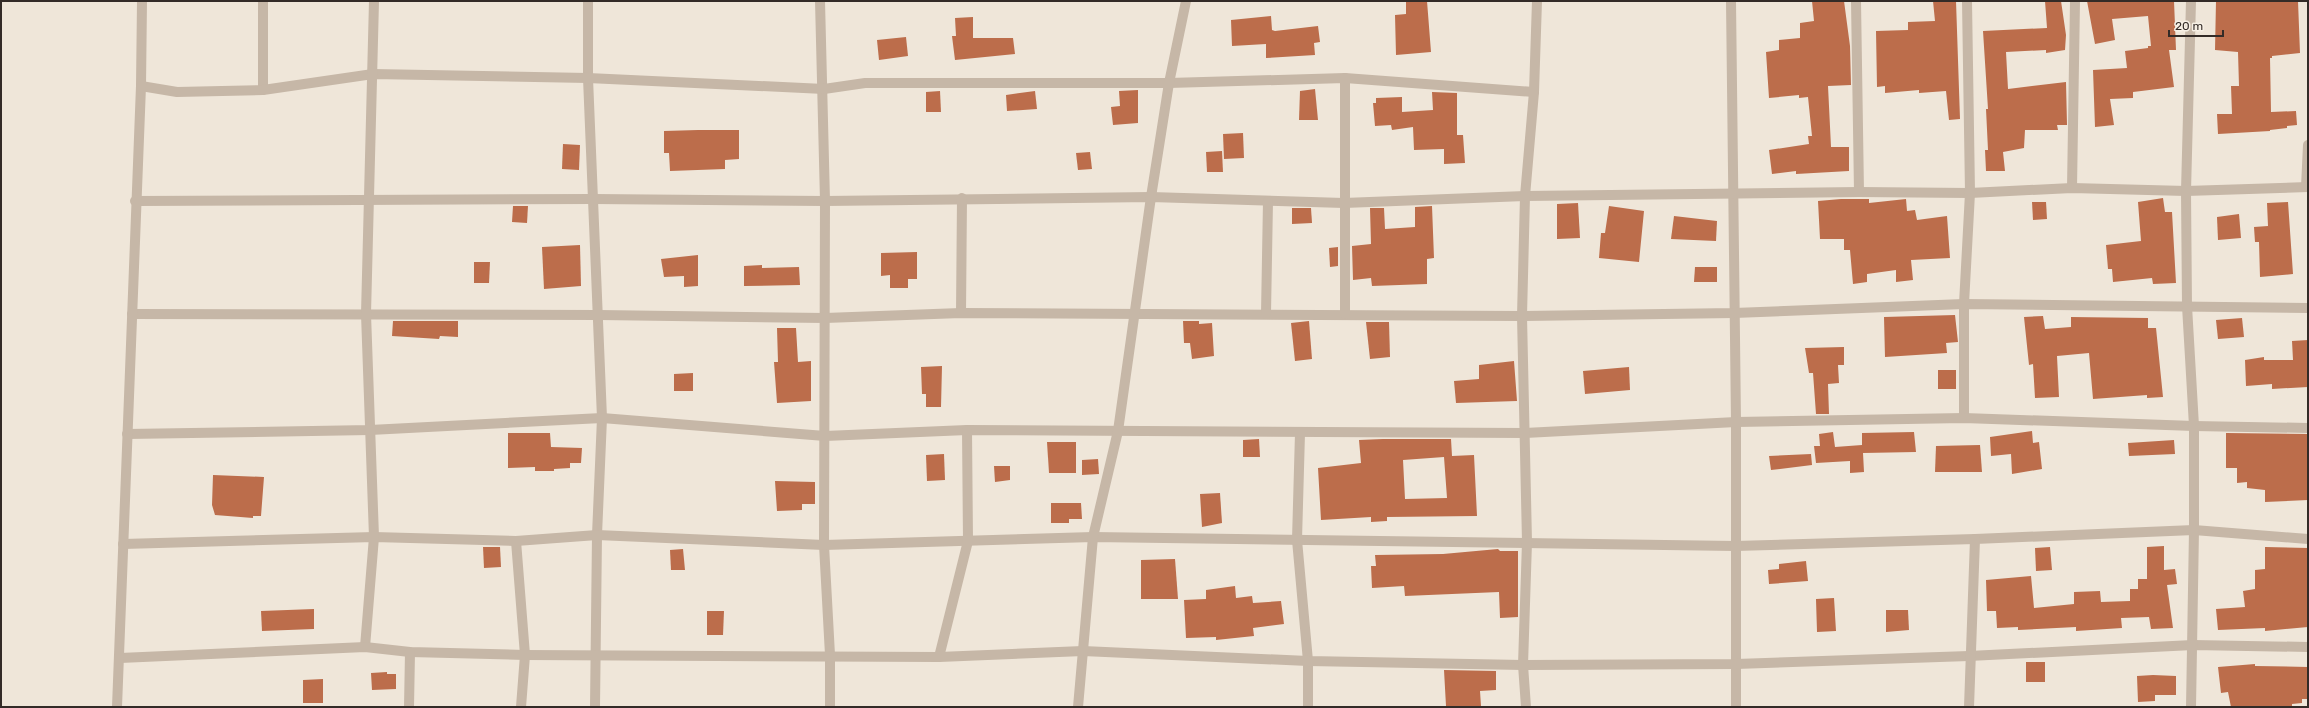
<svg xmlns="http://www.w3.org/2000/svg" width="2309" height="708" viewBox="0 0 2309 708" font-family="Rubik,sans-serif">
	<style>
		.building { fill: #bc6d4b; fill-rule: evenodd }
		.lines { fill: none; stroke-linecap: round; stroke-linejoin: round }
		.minor { stroke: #c6b7a7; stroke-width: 10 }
		.tertiary { stroke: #c6b7a7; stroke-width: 10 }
	</style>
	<rect width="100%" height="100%" fill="#efe6d9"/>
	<g class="building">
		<polygon points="1406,1 1427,1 1431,52 1396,55 1395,15 1406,14"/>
		<polygon points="1812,1 1844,1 1850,46 1851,85 1828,86 1831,147 1849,147 1849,171 1796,174 1796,171 1772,174 1769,150 1809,144 1808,136 1812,136 1808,97 1799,98 1799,95 1769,98 1766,52 1779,50 1779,40 1800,38 1800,23 1814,21"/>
		<polygon points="1933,1 1956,1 1960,119 1949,120 1946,91 1919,93 1919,90 1885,93 1885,86 1877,87 1876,31 1908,30 1908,22 1935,21"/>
		<polygon points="2045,1 2061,1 2066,35 2065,50 2046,53 2046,50 2006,52 2008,89 2066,82 2067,125 2057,125 2058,130 2025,130 2024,148 2003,152 2005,171 1986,171 1985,150 1988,150 1986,109 1988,109 1983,31 2047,28"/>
		<polygon points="2087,1 2174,1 2176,50 2169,50 2174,87 2133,92 2133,98 2110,99 2114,125 2095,127 2093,70 2127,68 2125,51 2148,48 2148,46 2151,46 2148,16 2112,19 2115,40 2095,44"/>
		<polygon points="2216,1 2298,1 2300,53 2272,56 2272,58 2270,58 2271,112 2296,111 2297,125 2287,126 2287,128 2270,130 2270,131 2218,134 2217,114 2232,114 2231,86 2239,86 2238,52 2215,50"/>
		<polygon points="1271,16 1272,30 1275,31 1318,26 1320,42 1314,43 1315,55 1266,58 1266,44 1232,46 1231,20"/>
		<polygon points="973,17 973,38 1013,38 1015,54 955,60 952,36 956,36 955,18"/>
		<polygon points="906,37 908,56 879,60 877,40"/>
		<polygon points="1315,89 1318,120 1299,120 1300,91"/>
		<polygon points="1138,90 1138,123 1113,125 1111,107 1120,106 1119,91"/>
		<polygon points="940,91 941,112 926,112 926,92"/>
		<polygon points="1035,91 1037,109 1007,111 1006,95"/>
		<polygon points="1432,92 1457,93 1457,135 1463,135 1465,163 1444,164 1444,149 1414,150 1413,127 1392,130 1391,125 1375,126 1373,103 1376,103 1376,98 1402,97 1402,112 1433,110"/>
		<polygon points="698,130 739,130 739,159 725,160 725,169 670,171 669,153 664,153 664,131"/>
		<polygon points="1243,133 1244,158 1224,159 1223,134"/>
		<polygon points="563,144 580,145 579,170 562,169"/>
		<polygon points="1222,151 1223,172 1207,172 1206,152"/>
		<polygon points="1090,152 1092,169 1078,170 1076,153"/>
		<polygon points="2163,198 2165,212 2172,212 2176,283 2153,284 2152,278 2113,282 2112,269 2108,269 2106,245 2141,241 2138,202"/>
		<polygon points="1841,199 1869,199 1869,203 1906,199 1907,211 1915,210 1917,220 1947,216 1950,258 1911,260 1913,280 1896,282 1896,270 1867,274 1867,282 1853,284 1850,250 1844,250 1844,239 1820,239 1818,201"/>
		<polygon points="2032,202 2046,202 2047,219 2033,220"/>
		<polygon points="2288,202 2293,274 2260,277 2259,242 2255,242 2254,227 2268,226 2267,203"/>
		<polygon points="1578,203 1580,238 1557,239 1557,204"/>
		<polygon points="513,206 528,206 527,223 512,222"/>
		<polygon points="1432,206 1434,258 1427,259 1427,284 1372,286 1371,278 1353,280 1352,246 1371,244 1370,208 1384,208 1385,229 1415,227 1415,207"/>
		<polygon points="1609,206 1644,211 1639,262 1599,258 1601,233 1605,233"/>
		<polygon points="1292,208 1311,208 1312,223 1292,224"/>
		<polygon points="2239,214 2241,238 2218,240 2217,217"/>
		<polygon points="1674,216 1717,221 1716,241 1671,239"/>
		<polygon points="580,245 581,286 544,289 542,247"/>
		<polygon points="1338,247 1338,266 1330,267 1329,248"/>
		<polygon points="917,252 917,279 908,279 908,288 890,288 890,275 881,276 881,253"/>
		<polygon points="698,255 698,286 684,287 684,276 664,277 661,259"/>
		<polygon points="474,262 490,262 489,283 474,283"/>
		<polygon points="762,265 762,268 799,267 800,285 744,286 744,266"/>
		<polygon points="1695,267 1717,267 1717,282 1694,282"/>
		<polygon points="1955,315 1958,342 1946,343 1947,353 1885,357 1884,317"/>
		<polygon points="2043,316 2045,329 2071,327 2071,317 2148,318 2148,328 2156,328 2163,397 2147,398 2147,395 2093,399 2089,353 2057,356 2059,397 2035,398 2033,364 2029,365 2024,317"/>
		<polygon points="2242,318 2244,337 2218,339 2216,320"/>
		<polygon points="393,321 458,321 458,337 440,336 439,339 392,336"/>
		<polygon points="1183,321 1199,321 1199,324 1212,323 1214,356 1192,359 1190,343 1184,343"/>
		<polygon points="1309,321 1312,359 1295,361 1291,323"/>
		<polygon points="1366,322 1389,322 1390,357 1370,359"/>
		<polygon points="777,328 796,328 798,362 811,361 811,401 777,403 774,362 778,362"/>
		<polygon points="2308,340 2308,387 2272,389 2272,384 2246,386 2245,360 2264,357 2264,360 2293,360 2292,341"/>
		<polygon points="1844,347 1844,365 1838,365 1839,383 1828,384 1829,414 1816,414 1813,373 1809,373 1805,348"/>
		<polygon points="1514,361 1517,401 1456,403 1454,381 1479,379 1479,365"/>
		<polygon points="942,366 941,407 926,407 926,394 922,394 921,367"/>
		<polygon points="1629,367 1630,390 1585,394 1583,371"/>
		<rect x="1938" y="370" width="18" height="19"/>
		<polygon points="693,373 693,391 674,391 674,374"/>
		<polygon points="2032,431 2033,443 2039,442 2042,469 2012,474 2011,454 1991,456 1990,437"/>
		<polygon points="1833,432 1835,447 1862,445 1862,433 1914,432 1916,452 1863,453 1864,472 1850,473 1850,461 1816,463 1814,446 1820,446 1819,434"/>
		<polygon points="508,433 550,433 551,447 582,448 581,463 570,463 570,468 554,469 554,471 535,471 535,467 508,468"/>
		<polygon points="2226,433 2308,434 2308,500 2265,502 2265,490 2247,488 2247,482 2237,483 2237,468 2226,468"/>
		<polygon points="1259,439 1260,457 1243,457 1243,440"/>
		<path d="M1383 439H1451L1452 456 1474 455 1477 516 1387 517V521L1371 522V517L1321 520 1318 468 1361 463 1359 440ZM1444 457 1447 498 1405 499 1403 460Z"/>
		<polygon points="2174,440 2175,454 2129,456 2128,443"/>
		<polygon points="1047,442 1076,442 1076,473 1049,473"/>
		<polygon points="1980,445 1982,472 1935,472 1936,446"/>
		<polygon points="944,454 945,480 927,481 926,455"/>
		<polygon points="1811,454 1812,465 1771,470 1769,456"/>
		<polygon points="1098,459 1099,474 1082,475 1082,460"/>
		<polygon points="994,466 1010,466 1010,480 995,482"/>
		<polygon points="213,475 264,477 261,516 253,516 253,518 215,515 212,505"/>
		<polygon points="775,481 815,482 815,504 802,504 802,510 777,511"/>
		<polygon points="1220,493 1222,523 1202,527 1200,494"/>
		<polygon points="1051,503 1081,503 1082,519 1069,519 1069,523 1051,523"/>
		<polygon points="2164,546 2164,570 2175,569 2177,584 2167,585 2173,628 2151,629 2149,617 2121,618 2122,628 2076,631 2076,627 2018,630 2018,627 1997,628 1996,611 1987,611 1986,580 2031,576 2034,608 2074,604 2074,592 2100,591 2101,602 2130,601 2130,589 2138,589 2138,579 2147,579 2147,547"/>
		<polygon points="483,547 500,547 501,567 484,568"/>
		<polygon points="2050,547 2052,570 2036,571 2035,548"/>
		<polygon points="2265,547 2308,548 2308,627 2265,631 2265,628 2218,630 2216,609 2245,607 2243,591 2255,589 2255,570 2265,569"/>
		<polygon points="683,549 685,570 671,570 670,550"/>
		<polygon points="1498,549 1500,551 1518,551 1518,617 1500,618 1499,592 1405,596 1404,586 1372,588 1371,566 1376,566 1375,555 1443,554"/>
		<polygon points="1175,559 1178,599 1141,599 1141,560"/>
		<polygon points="1806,561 1808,581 1769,584 1768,570 1779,569 1779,564"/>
		<polygon points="1235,586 1236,598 1252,596 1253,603 1281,601 1284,624 1253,628 1254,636 1216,640 1216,637 1186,638 1184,600 1206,599 1206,590"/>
		<polygon points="1834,598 1836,631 1817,632 1816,599"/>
		<polygon points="314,609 314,629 262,631 261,611"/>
		<polygon points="1886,610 1908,610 1909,630 1886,632"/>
		<polygon points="707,611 724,611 723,635 707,635"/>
		<rect x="2026" y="662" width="19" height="20"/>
		<polygon points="2255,664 2255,666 2308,667 2308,699 2302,699 2302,703 2292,704 2292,707 2231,707 2228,692 2221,693 2218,667"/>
		<polygon points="1444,670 1496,671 1496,690 1480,691 1481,706 1446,706"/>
		<polygon points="387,672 387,674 396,674 396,689 372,690 371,673"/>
		<polygon points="2153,675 2176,676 2176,695 2155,695 2155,701 2138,702 2137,676"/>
		<polygon points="323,679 323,703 303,703 303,680"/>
	</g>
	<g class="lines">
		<g class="minor">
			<polyline points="263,1 263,90"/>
			<polyline points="588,1 588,78 602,418 597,535 595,707"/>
			<polyline points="820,1 825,201 824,545 830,655 830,707"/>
			<polyline points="1731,1 1736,422 1736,707"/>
			<polyline points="1856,1 1859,192"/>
			<polyline points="141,86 177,92 263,90 373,74 588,78 824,89 865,83 1169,83 1345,78 1534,92"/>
			<polyline points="2306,187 2308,145"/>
			<polyline points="2072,188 2075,1"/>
			<polyline points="135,201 594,199 825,201 1151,197 1344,203 1525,196 1859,192 1970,193 2072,188 2186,191 2308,187"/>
			<polyline points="961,313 962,198"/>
			<polyline points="132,314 599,315 825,318 961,313 1522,316 1734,313 1964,304 2308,308"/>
			<polyline points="1266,314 1268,201"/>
			<polyline points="1345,314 1345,78"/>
			<polyline points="1964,418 1964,304 1970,193 1967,1"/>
			<polyline points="1300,433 1297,540 1308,661 1308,707"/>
			<polyline points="127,434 370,430 602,418 825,436 967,430 1525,433 1736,422 1964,418 2194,426 2308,428"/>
			<polyline points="516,541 525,655 521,707"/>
			<polyline points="123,544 374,537 516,541 597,535 824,545 1093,537 1735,546 1975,539 2194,530 2308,539"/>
			<polyline points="365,647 374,537 366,314 374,1"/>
			<polyline points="939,657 968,541 967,430"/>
			<polyline points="120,658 365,647 410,652 525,655 939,657 1083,651 1308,661 1523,665 1736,664 1969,656 2193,645 2308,647"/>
			<polyline points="117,707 141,86 142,1"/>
			<polyline points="409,707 410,652"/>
			<polyline points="1526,707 1523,665 1527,542 1522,316 1525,196 1534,92 1537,1"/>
			<polyline points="1969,707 1975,539"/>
			<polyline points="2191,707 2194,530 2194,426 2187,306 2186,191 2191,1"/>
		</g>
		<polyline class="tertiary" points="1078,707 1093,537 1118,431 1151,197 1169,83 1186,1"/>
	</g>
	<rect width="2309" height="708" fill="none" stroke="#332b27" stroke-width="4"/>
	<path d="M2169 30v6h54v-6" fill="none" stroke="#332b27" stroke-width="2"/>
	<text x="2175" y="30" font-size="12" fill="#332b27" stroke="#f7f0e5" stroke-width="3" paint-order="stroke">20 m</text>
</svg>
